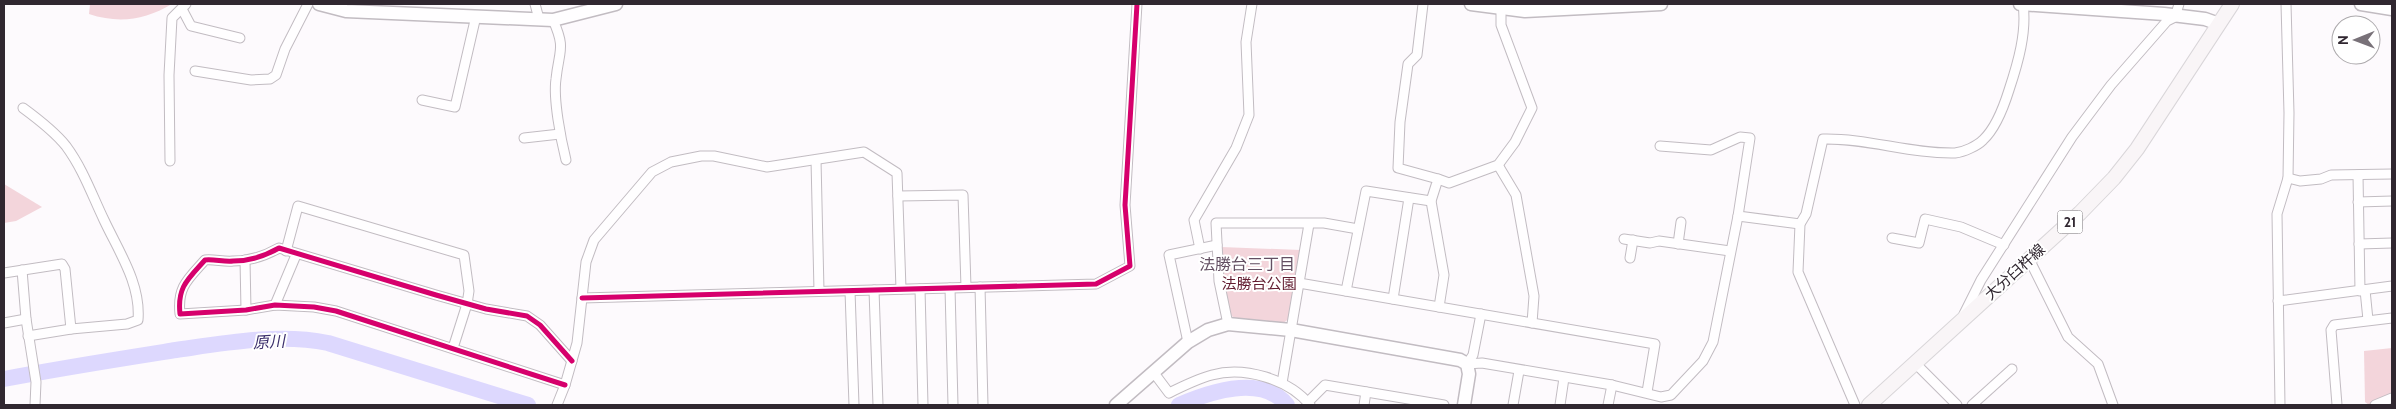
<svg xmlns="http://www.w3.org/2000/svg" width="2396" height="409" viewBox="0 0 2396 409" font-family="Cabin,'Noto Sans JP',sans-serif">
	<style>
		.green { fill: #f3d5db }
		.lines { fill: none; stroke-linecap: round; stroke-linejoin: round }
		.river { stroke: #ddd8fe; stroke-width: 16 }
		.street-casing { stroke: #c2bcc2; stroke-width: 11 }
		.secondary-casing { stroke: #c2bcc2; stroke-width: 15 }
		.primary-casing { stroke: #d9d6d9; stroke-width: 16 }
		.street { stroke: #fffeff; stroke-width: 9 }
		.secondary { stroke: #fffeff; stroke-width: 12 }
		.primary { stroke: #f9f5f7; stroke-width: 14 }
		.cycleway-casing { stroke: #fff; stroke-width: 8 }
		.cycleway { stroke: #d6006c; stroke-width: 5 }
		.labels { text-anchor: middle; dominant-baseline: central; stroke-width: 4; stroke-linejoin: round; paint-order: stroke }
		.shield { fill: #fff; stroke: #6e686e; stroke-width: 1 }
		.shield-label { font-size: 14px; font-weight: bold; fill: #302730 }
		.street-label { font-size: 15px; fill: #302730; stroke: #fff }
		.park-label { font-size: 15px; fill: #631d31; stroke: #fff }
		.neighbourhood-label { font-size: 16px; fill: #634f62; stroke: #fff }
		.water-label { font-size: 16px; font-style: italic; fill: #3c306d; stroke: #fff }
	</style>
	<rect width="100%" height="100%" fill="#fdfafd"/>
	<g class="green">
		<path d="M90 4H172C145 20 119 24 89 14Z"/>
		<polygon points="4,184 42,207 16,221 4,223"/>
		<path d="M1221 247 1301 250 1289 319 1283 323 1234 318C1220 305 1222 265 1221 247Z"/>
		<polygon points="2392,348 2392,394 2369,405 2365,402 2364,351"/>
	</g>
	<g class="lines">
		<g class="river">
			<path d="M4 379C61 368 119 359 176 350 225 343 279 333 328 343L528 405"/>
			<path d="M1179 405C1209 392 1262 374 1287 405"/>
		</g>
		<defs>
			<g id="street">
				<polyline points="535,4 539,19"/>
				<polyline points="1423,4 1417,55 1408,64 1400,122 1398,168 1438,179 1431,201 1444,275 1439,307"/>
				<polyline points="182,9 191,26 240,38"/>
				<path d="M553 20C566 49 559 50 556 79 553 99 561 140 566 160"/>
				<polyline points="195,71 251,80 270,79 276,75 285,49 308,4"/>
				<polyline points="422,100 455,107 476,16"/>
				<path d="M23 108C38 119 54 131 66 146 83 169 92 195 104 220 119 252 141 284 138 320L127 324 71 329 28 336"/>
				<polyline points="524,138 560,134"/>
				<polyline points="816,160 819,291"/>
				<polyline points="170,161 169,75 172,18 186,4"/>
				<polyline points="1498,165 1516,195 1534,296 1532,323"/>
				<polyline points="2358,175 2360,291"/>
				<polyline points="2288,178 2300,181 2321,179 2331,175 2392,174"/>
				<polyline points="1438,179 1449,183 1498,165 1515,142 1532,108 1501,25 1501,9"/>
				<polyline points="898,196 963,195 966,287"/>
				<polyline points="2358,202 2392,201"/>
				<polyline points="1738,216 1800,224"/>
				<polyline points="1892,238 1919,243 1925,219 1961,227 2004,245"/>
				<polyline points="1624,239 1650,243 1659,241 1730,251"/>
				<polyline points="1678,244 1681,222"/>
				<polyline points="2359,244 2392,243"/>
				<polyline points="1200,249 1194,220 1236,148 1249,115 1246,42 1252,4"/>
				<polyline points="286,251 298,206 464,255 469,291 467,304 453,348"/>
				<polyline points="1630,258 1633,240"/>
				<polyline points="2029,259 2068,337 2098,364 2113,405"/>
				<polyline points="245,260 246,310"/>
				<polyline points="22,270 26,319 36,382 35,405"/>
				<polyline points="4,273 62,264 65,269 71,329"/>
				<polyline points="1299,283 1655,344 1647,392"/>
				<polyline points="980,287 983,405"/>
				<polyline points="950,288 953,405"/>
				<polyline points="920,289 923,405"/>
				<polyline points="874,290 878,405"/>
				<polyline points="2365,290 2368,320"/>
				<polyline points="850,291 854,405"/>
				<polyline points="1346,291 1366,191 1431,201"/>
				<polyline points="582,298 1096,284 1130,266 1125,205 1137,4"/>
				<polyline points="1393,299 1409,198"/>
				<polyline points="2278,301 2392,286"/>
				<polyline points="275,305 296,255"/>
				<polyline points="1964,314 1981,280 2072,137 2111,85 2167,21 2175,17 2179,4"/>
				<polyline points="4,323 26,319"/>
				<polyline points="1228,324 1219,281 1216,223 1324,223 1358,229"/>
				<polyline points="1188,342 1169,255 1217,245"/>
				<polyline points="1915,363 1957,405"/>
				<polyline points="1467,364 1482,363 1612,385 1661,397 1671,395 1703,361 1713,342 1738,216 1750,138 1740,137 1711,150 1660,146"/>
				<polyline points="1467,364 1473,355 1481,314"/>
				<path d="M1154 373 1169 393C1183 386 1197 379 1212 375 1244 366 1289 379 1310 405"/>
				<polyline points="1282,383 1309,224"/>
				<path d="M565 385 336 311 314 307 275 305 246 310 180 314C177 287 188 279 205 260 214 259 224 262 233 261 250 261 265 256 279 248L436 295 486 309 527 316 540 325 572 361"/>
				<polyline points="1308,402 1325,385 1444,405"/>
				<polyline points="557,405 565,385 577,343 586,262 594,240 652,172 671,162 701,156 714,156 767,167 864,152 897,173 901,289"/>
				<polyline points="1364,405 1366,392"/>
				<polyline points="1513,405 1519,371"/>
				<polyline points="1560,405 1564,378"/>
				<polyline points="1608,405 1612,385"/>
				<path d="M1855 405 1798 272 1800 224 1806 214 1823 139C1867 138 1911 154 1955 153 1964 152 1977 146 1983 140 1996 128 2004 106 2009 90 2018 63 2027 32 2023 4"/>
				<polyline points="1972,405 2012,369"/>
				<polyline points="2280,405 2277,214 2288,178 2289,113 2286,4"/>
				<polyline points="2337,405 2331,330 2334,325 2392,318"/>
				<polyline points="2375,405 2392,398"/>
			</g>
			<g id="secondary">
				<polyline points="319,4 346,11 553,20 616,4"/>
				<polyline points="1471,4 1525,11 1661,4"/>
				<polyline points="2020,4 2164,14 2205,19 2219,24"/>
				<polyline points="2361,4 2392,9"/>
				<polyline points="1116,405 1188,342 1208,330 1228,324 1291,330 1460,360 1467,364 1469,374 1464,405"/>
			</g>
			<polyline id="primary" points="1869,405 2080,213 2114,178 2137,149 2232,4"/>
		</defs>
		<use href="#street" class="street-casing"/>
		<use href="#secondary" class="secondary-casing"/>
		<use href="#primary" class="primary-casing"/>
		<use href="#street" class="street"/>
		<use href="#secondary" class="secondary"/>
		<use href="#primary" class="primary"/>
		<defs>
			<g id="cycleway">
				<polyline points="582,298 1096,284 1130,266 1125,205 1137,4"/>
				<path d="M565 385 336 311 314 307 275 305 246 310 180 314C177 287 188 279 205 260 214 259 224 262 233 261 250 261 265 256 279 248L436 295 486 309 527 316 540 325 572 361"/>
			</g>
		</defs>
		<use href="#cycleway" class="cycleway-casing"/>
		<use href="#cycleway" class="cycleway"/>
	</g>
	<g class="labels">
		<rect class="shield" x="2057.5" y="210.5" width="25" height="23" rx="4"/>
		<g class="shield-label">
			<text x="2070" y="222">21</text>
		</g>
		<g class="street-label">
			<text transform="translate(2015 272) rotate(-42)">大分臼杵線</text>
		</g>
		<g class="park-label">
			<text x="1259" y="284">法勝台公園</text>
		</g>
		<g class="neighbourhood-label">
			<text x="1247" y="264">法勝台三丁目</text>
		</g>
		<g class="water-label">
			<text transform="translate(269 342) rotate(-3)">原川</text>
		</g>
	</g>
	<rect width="2396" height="409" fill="none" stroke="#302730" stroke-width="10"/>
	<g transform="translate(2356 40) rotate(269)"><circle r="24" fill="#ffffff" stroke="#aca9ac"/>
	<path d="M0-4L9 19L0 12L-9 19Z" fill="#787178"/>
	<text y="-8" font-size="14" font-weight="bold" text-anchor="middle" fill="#302730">N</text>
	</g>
</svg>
